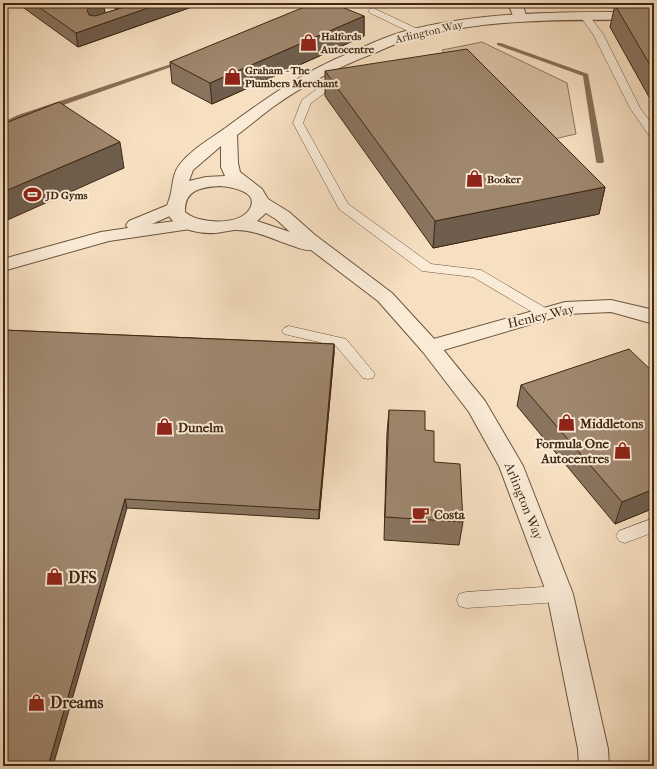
<svg xmlns="http://www.w3.org/2000/svg" width="657" height="769" viewBox="0 0 657 769" font-family="'IM FELL French Canon',serif">
	<style>
		.green { fill: #d8c1a4; stroke: #8c745b }
		.lines { fill: none; stroke-linecap: round; stroke-linejoin: round }
		.stream { fill: #887058; fill-rule: evenodd }
		.service-casing { stroke: #6d553e; stroke-width: 1 }
		.minor-casing { stroke: #6d553e; stroke-width: 2 }
		.tertiary-casing { stroke: #6d553e; stroke-width: 2 }
		.service { fill: #faebd7; fill-rule: evenodd }
		.minor { fill: #faebd7; fill-rule: evenodd }
		.tertiary { fill: #faebd7; fill-rule: evenodd }
		.wall { fill: #89745f; stroke: #3f2712 }
		.shaded-wall { fill: #6f5e4d; stroke: #3f2712 }
		.building { fill: #9f876e; stroke: #3f2712 }
		.labels { text-anchor: middle; dominant-baseline: central; stroke-width: 4; stroke-linejoin: round; paint-order: stroke }
		.far-street-label { font-size: 11px; fill: #3f2712; stroke: #faebd7 }
		.far-poi-label { font-size: 11px; font-weight: bold; fill: #3f2712; stroke: #faebd7; text-anchor: start }
		.street-label { font-size: 13px; fill: #3f2712; stroke: #faebd7 }
		.poi-label { font-size: 13px; font-weight: bold; fill: #3f2712; stroke: #faebd7; text-anchor: start }
		.near-poi-label { font-size: 16px; font-weight: bold; fill: #3f2712; stroke: #faebd7; text-anchor: start }
	</style>
	<rect width="100%" height="100%" fill="#f7e0c2"/>
	<filter id="stains"><feTurbulence type="fractalNoise" baseFrequency=".005" numOctaves="4"/><feColorMatrix values="0 0 0 0 .2 0 0 0 0 .09 0 0 0 0 .02 0 0 0 .5 -.17"/></filter>
	<radialGradient id="worn" r=".72"><stop offset=".6" stop-color="#630" stop-opacity="0"/><stop offset="1" stop-color="#630" stop-opacity=".3"/></radialGradient>
	<polygon class="green" points="482,42 567,83 576,134 532,144 442,50"/>
	<g class="lines">
		<g class="stream">
			<polygon points="497,43 501,43 588,74 604,161 603,163 597,163 596,161 583,76 497,45"/>
			<polygon points="180,61 185,62 24,119 3,127 3,122 18,115"/>
		</g>
		<defs>
			<g id="service">
				<polygon points="373,8 422,31 424,33 419,36 416,35 370,13 368,11 370,9"/>
				<polygon points="585,13 588,14 603,34 640,108 654,127 654,138 650,137 630,108 593,34 580,16"/>
				<polygon points="343,77 347,78 348,80 347,82 329,90 311,103 303,123 348,204 431,264 481,270 549,310 551,313 549,316 544,317 539,316 473,277 422,271 339,209 293,123 302,100 321,86"/>
				<polygon points="289,326 346,339 375,374 373,378 368,379 363,378 336,346 284,334 282,331 284,328"/>
				<polygon points="654,518 654,532 625,543 619,541 616,536 619,531"/>
				<polygon points="560,586 566,588 569,594 566,600 560,602 466,608 459,606 457,600 459,594 466,592"/>
			</g>
			<g id="minor">
				<path d="M89 3H105L124 14 126 17 124 20C112 23 101 11 91 6Z"/>
				<polygon points="508,3 522,3 527,18 525,21 515,21"/>
				<polygon points="175,202 181,203 184,207 181,211 152,224 191,219 197,220 200,224 197,228 109,241 3,271 3,259 101,232 128,228 126,225 129,221"/>
				<polygon points="611,300 654,310 654,324 611,312 566,314 430,354 423,352 419,347 423,342 565,302"/>
			</g>
			<path id="tertiary" d="M654 12V20C574 20 489 17 411 39 399 42 388 47 377 52 340 66 305 84 273 107 261 116 249 126 237 135L238 163 240 172 262 189 268 199 289 212 315 235 392 293 437 342 485 401 523 466 573 594 608 749 609 766H579L578 749 547 594 499 466 469 412 423 352 378 301 311 250C304 251 297 247 290 245 272 239 253 229 234 230 228 231 222 232 216 233 200 234 168 229 167 208 167 203 169 201 170 197 173 186 172 174 180 164 193 148 212 138 228 126 269 96 305 71 352 52 368 45 385 37 402 32 484 10 571 12 654 12ZM221 146V167L225 176 206 177 189 181 193 170ZM220 186C232 187 261 192 249 210 238 226 198 224 185 212 184 190 201 187 220 186ZM266 213 277 220 290 232 257 221Z"/>
		</defs>
		<use href="#service" class="service-casing"/>
		<use href="#minor" class="minor-casing"/>
		<use href="#tertiary" class="tertiary-casing"/>
		<use href="#service" class="service"/>
		<use href="#minor" class="minor"/>
		<use href="#tertiary" class="tertiary"/>
	</g>
	<g class="wall">
		<polygon points="17,3 103,3 105,13 118,9 107,3 203,3 78,47"/>
		<polygon points="618,3 654,3 654,106 610,27 615,5 619,5"/>
		<polygon points="364,16 364,36 212,104 172,83 170,62"/>
		<polygon points="325,71 605,187 599,214 433,248 325,96"/>
		<polygon points="3,330 334,344 334,353 319,519 127,508"/>
		<polygon points="654,373 654,508 615,524 517,406 521,385"/>
		<polygon points="389,410 425,430 434,462 463,522 459,545 384,540 387,433"/>
	</g>
	<g class="shaded-wall">
		<polygon points="103,3 106,16 90,24 87,10 90,7"/>
		<polygon points="120,3 142,3 121,11"/>
		<polygon points="162,3 203,3 78,47 76,33"/>
		<polygon points="364,16 364,36 212,104 210,83"/>
		<polygon points="120,142 124,168 3,222 3,192"/>
		<polygon points="605,187 599,214 433,248 435,221"/>
		<polygon points="334,344 334,353 319,519 319,510"/>
		<polygon points="654,489 654,508 615,524 622,502"/>
		<polygon points="125,499 127,508 53,766 48,766"/>
	</g>
	<g class="building">
		<polygon points="33,3 102,3 90,7 87,10 89,15 95,16 138,3 162,3 76,33"/>
		<polygon points="314,3 332,3 364,16 210,83 170,62"/>
		<polygon points="635,3 654,3 654,72 615,5 636,5"/>
		<polygon points="467,49 605,187 435,221 325,71"/>
		<polygon points="59,102 120,142 3,192 3,124"/>
		<polygon points="3,330 334,344 319,510 125,499 48,766 3,766"/>
		<polygon points="629,349 654,373 654,489 622,502 521,385"/>
		<polygon points="389,410 425,411 425,430 434,431 434,462 460,464 463,522 385,517"/>
	</g>
	<defs>
		<symbol id="shop-bare" viewBox="-9 -9 18 18"><path d="M-5-2.5h2.3a2.7 3.5 0 0 1 5.4 0H5L5.5 6h-11ZM-1.5-2.5h3a1.5 2.3 0 0 0-3 0Z" fill="#8f2418" stroke="#faebd7" stroke-width="2.5" paint-order="stroke"/></symbol>
		<symbol id="stadium-bare" viewBox="-9 -9 18 18"><path d="M0-5a6.5 5 0 1 0 0 10a6.5 5 0 1 0 0-10ZM-3.5-1.8h7v3.6h-7Z" fill="#8f2418" stroke="#faebd7" stroke-width="2.5" paint-order="stroke"/></symbol>
		<symbol id="cafe-bare" viewBox="-9 -9 18 18"><path d="M-5.5-4.5H6V0H3Q3 3.5 0 3.5H-2.5Q-5.5 3.5-5.5 0ZM3-3.2v2h1.7v-2ZM-6 4.5H4V6H-6Z" fill="#8f2418" stroke="#faebd7" stroke-width="2.5" paint-order="stroke"/></symbol>
	</defs>
	<g fill-rule="evenodd">
		<use href="#shop-bare" x="296" y="30" width="25" height="25"/>
		<use href="#shop-bare" x="220" y="64" width="25" height="25"/>
		<use href="#shop-bare" x="462" y="166" width="25" height="25"/>
		<use href="#stadium-bare" x="20" y="182" width="25" height="25"/>
		<use href="#shop-bare" x="554" y="410" width="25" height="25"/>
		<use href="#shop-bare" x="152" y="414" width="25" height="25"/>
		<use href="#shop-bare" x="610" y="438" width="25" height="25"/>
		<use href="#cafe-bare" x="408" y="502" width="25" height="25"/>
		<use href="#shop-bare" x="42" y="564" width="25" height="25"/>
		<use href="#shop-bare" x="24" y="690" width="25" height="25"/>
	</g>
	<g class="labels">
		<g class="far-street-label">
			<text transform="translate(429 32) rotate(-13)">Arlington Way</text>
		</g>
		<g class="far-poi-label">
			<text x="321" y="36">Halfords<tspan x="321" dy="13">Autocentre</tspan></text>
			<text x="245" y="70">Graham - The<tspan x="245" dy="13">Plumbers Merchant</tspan></text>
			<text x="487" y="179">Booker</text>
			<text x="46" y="195">JD Gyms</text>
		</g>
		<g class="street-label">
			<text transform="translate(541 316) rotate(-13)">Henley Way</text>
			<text transform="translate(524 501) rotate(68)">Arlington Way</text>
		</g>
		<g class="poi-label">
			<text x="580" y="423">Middletons</text>
			<text x="178" y="427">Dunelm</text>
			<text x="609" y="443" text-anchor="end">Formula One<tspan x="609" dy="15">Autocentres</tspan></text>
			<text x="434" y="514">Costa</text>
		</g>
		<g class="near-poi-label">
			<text x="68" y="577">DFS</text>
			<text x="50" y="702">Dreams</text>
		</g>
	</g>
	<rect width="657" height="769" fill="none" stroke="#f7e0c2" stroke-width="16"/>
	<rect x="4" y="4" width="649" height="761" fill="none" stroke="#3f2712" stroke-width="2"/>
	<rect x="8" y="8" width="641" height="753" fill="none" stroke="#3f2712"/>
	<rect width="100%" height="100%" filter="url(#stains)"/>
	<rect width="100%" height="100%" fill="url(#worn)"/>
</svg>
